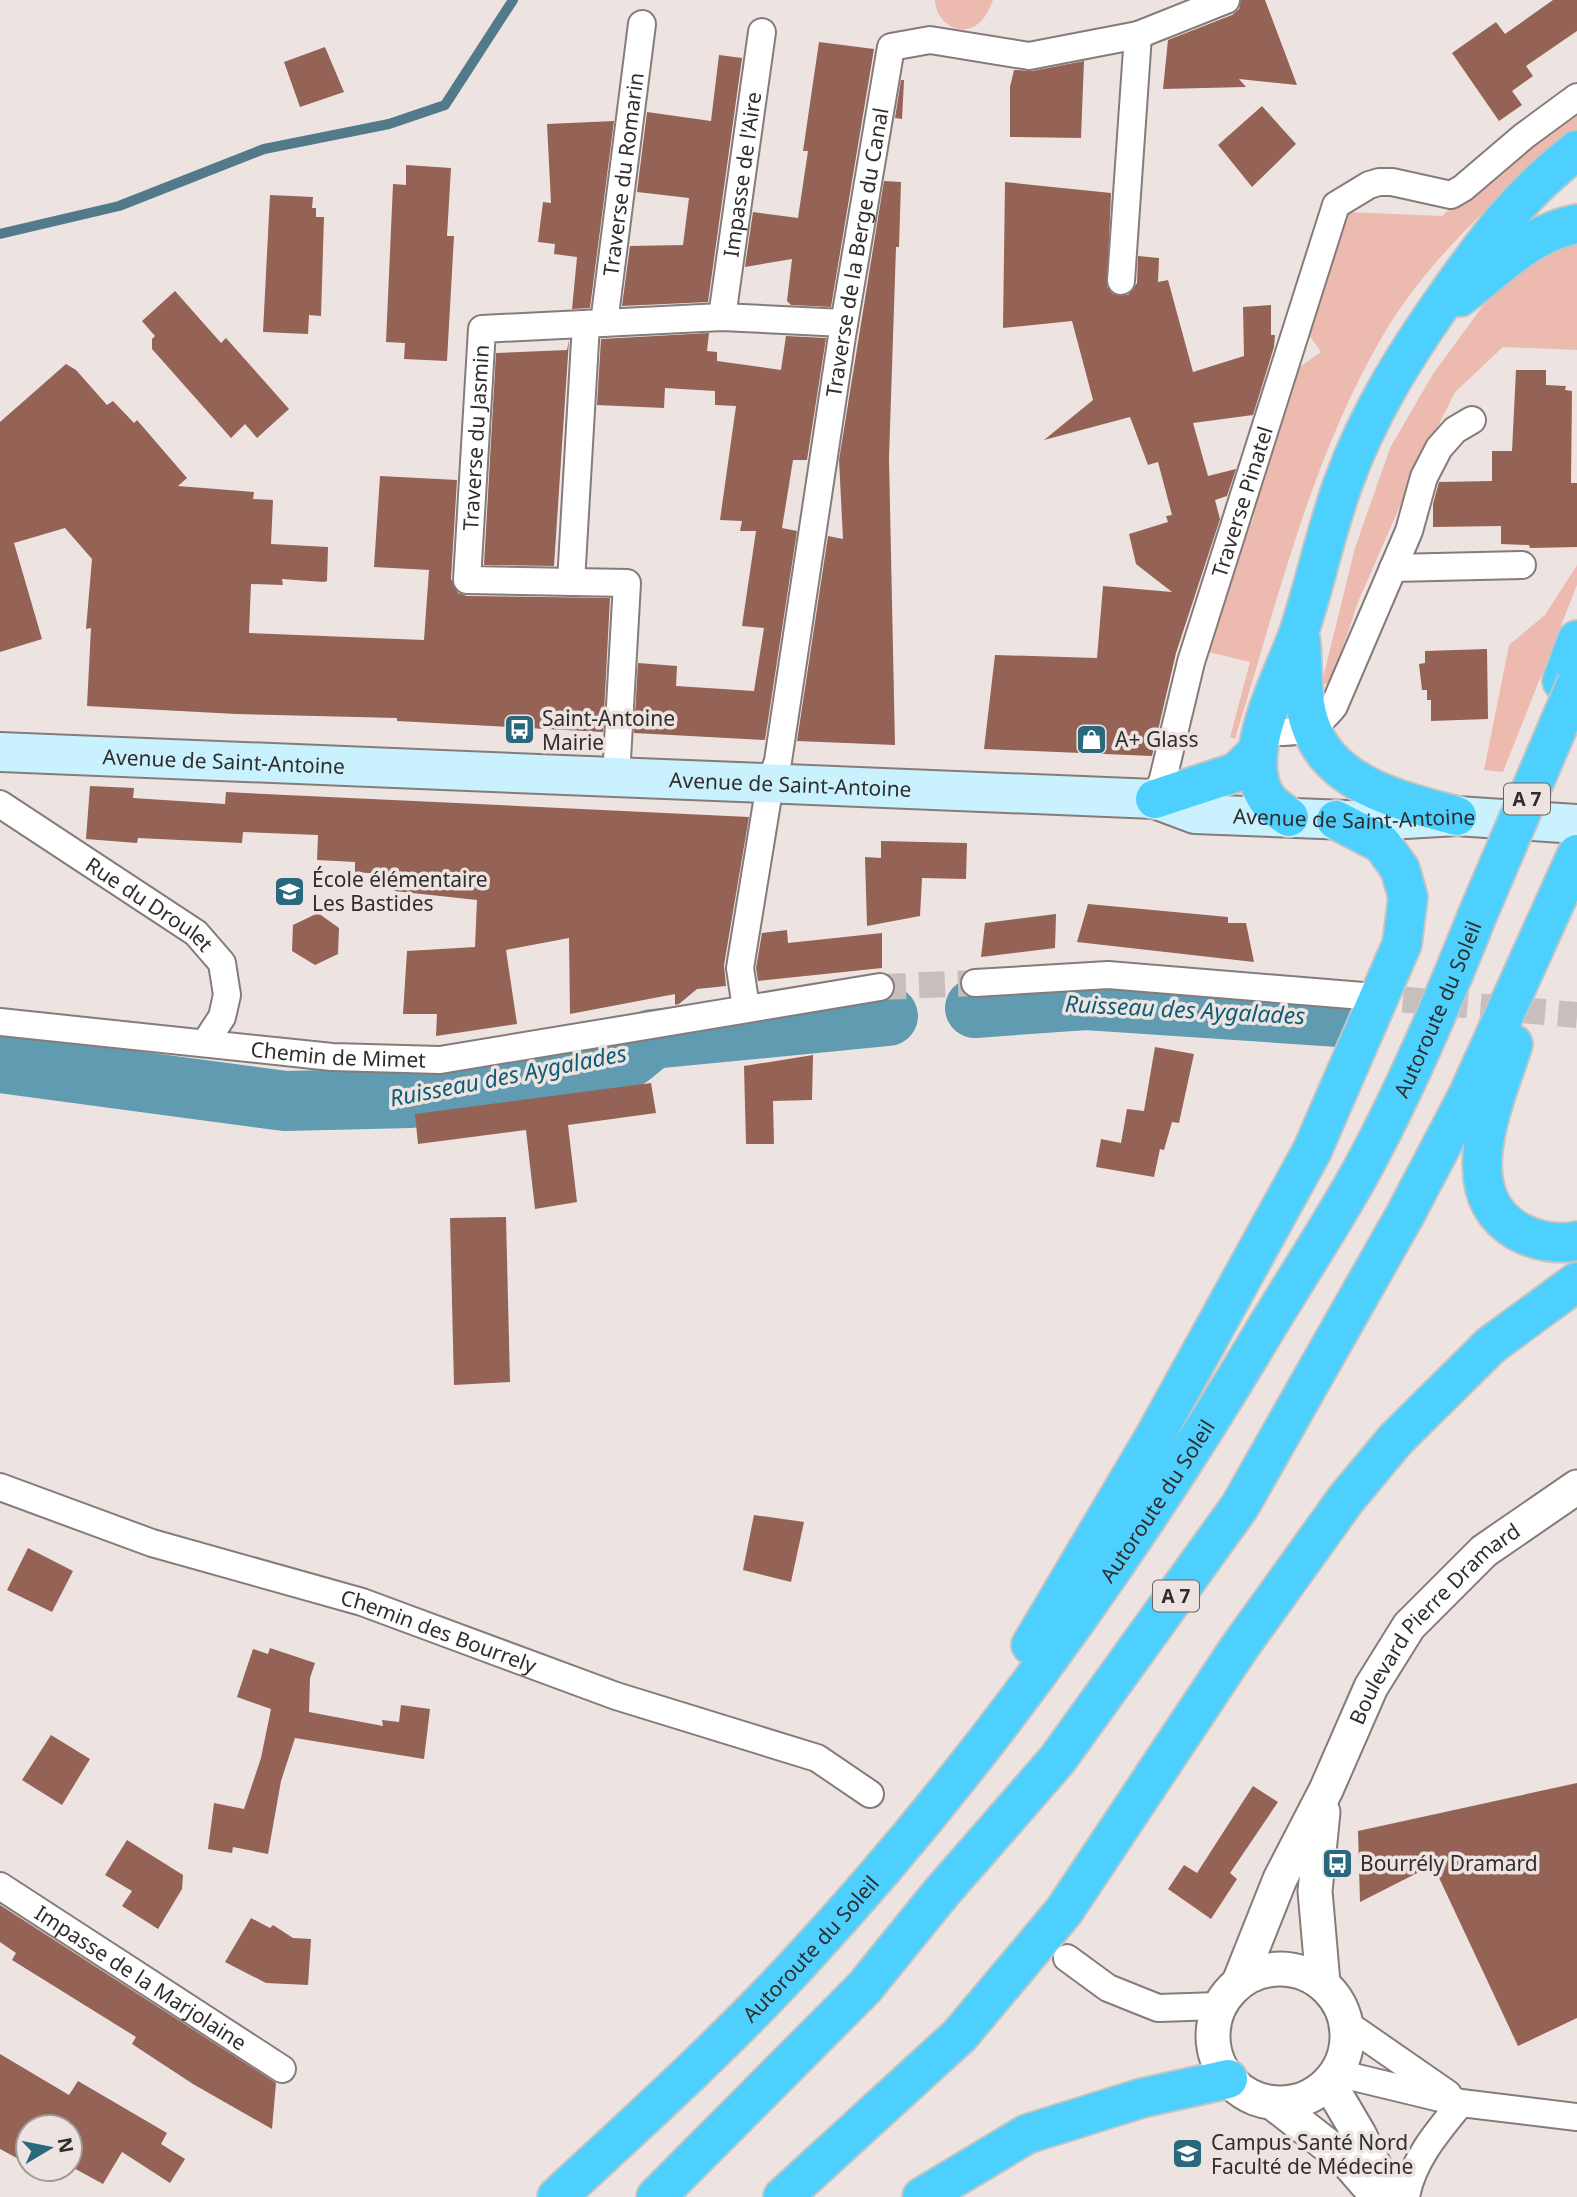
<svg xmlns="http://www.w3.org/2000/svg" width="1577" height="2197" viewBox="0 0 1577 2197" font-family="'Noto Sans',sans-serif">
	<style>
		.green { fill: #ecbaae }
		.lines { fill: none; stroke-linecap: round; stroke-linejoin: round }
		.stream { stroke: #527a8a; stroke-width: 10 }
		.river { stroke: #609bb2; stroke-width: 60 }
		.building { fill: #956256 }
		.minor-tunnel { stroke: #c7bfbe; stroke-width: 26; stroke-dasharray: 26 13; stroke-linecap: butt }
		.minor-casing { stroke: #857c7a; stroke-width: 30 }
		.tertiary-casing { stroke: #857c7a; stroke-width: 37 }
		.secondary-casing { stroke: #857c7a; stroke-width: 42 }
		.motorway-casing { stroke: #c5c4c4; stroke-width: 42 }
		.minor { stroke: #fff; stroke-width: 26 }
		.tertiary { stroke: #fff; stroke-width: 33 }
		.secondary { stroke: #caf1fe; stroke-width: 38 }
		.motorway { stroke: #4dd0fd; stroke-width: 38 }
		.motorway-bridge-casing { stroke: #c5c4c4; stroke-width: 42; stroke-linecap: butt }
		.motorway-bridge { stroke: #4dd0fd; stroke-width: 38 }
		.labels { text-anchor: middle; dominant-baseline: central; stroke-width: 7; stroke-linejoin: round; paint-order: stroke }
		.shield { fill: #ede4e2; stroke: #696463; stroke-width: 2 }
		.shield-label { font-size: 19px; font-weight: bold; fill: #302d2c }
		.street-label { font-size: 21px; fill: #302d2c; stroke: #ede4e2 }
		.poi-label { font-size: 21px; fill: #302d2c; stroke: #ede4e2; text-anchor: start }
		.water-label { font-size: 23px; font-style: italic; fill: #0c5d75; stroke: #ede4e2 }
	</style>
	<rect width="100%" height="100%" fill="#ede4e2"/>
	<g class="green">
		<path d="M935 0H993C989 10 984 22 973 27 954 36 935 18 935 0Z"/>
		<path d="M1577 104V129C1509 185 1426 260 1382 337 1310 461 1277 603 1235 739L1230 737 1250 662 1204 651 1254 516 1249 510 1291 373 1321 352 1304 328 1348 212 1442 216 1529 141Z"/>
		<polygon points="1577,242 1577,350 1503,347 1455,392 1410,483 1358,602 1330,686 1322,682 1355,548 1390,448 1433,374 1490,296 1540,252"/>
		<polygon points="1577,565 1577,585 1503,772 1484,770 1509,645 1545,615"/>
	</g>
	<g class="lines">
		<polyline class="stream" points="0,234 119,206 264,149 389,124 445,105 513,0"/>
		<g class="river">
			<polyline points="975,1008 1086,1000 1354,1018"/>
			<polyline points="0,1063 285,1101 411,1098 630,1057 652,1039 888,1016"/>
		</g>
	</g>
	<g class="building">
		<polygon points="1241,0 1265,0 1297,85 1239,79 1246,87 1163,89 1168,40 1232,15 1239,9"/>
		<polygon points="1553,0 1577,0 1577,31 1526,66 1533,76 1512,91 1522,105 1499,121 1452,53 1496,22 1505,34"/>
		<polygon points="819,42 874,49 831,307 791,305 787,301 792,259 745,267 753,212 798,218 808,151 803,151"/>
		<polygon points="325,47 344,92 300,107 284,62"/>
		<polygon points="719,55 742,58 708,302 622,306 630,246 683,245 689,198 637,192 647,112 711,121"/>
		<polygon points="1084,61 1081,138 1010,137 1010,87 1014,70 1032,71"/>
		<polygon points="901,80 904,80 902,119 895,118"/>
		<polygon points="1262,106 1296,144 1252,187 1218,145"/>
		<polygon points="614,121 590,308 572,309 577,257 554,254 555,244 538,242 543,202 551,203 547,124"/>
		<polygon points="406,165 451,168 447,236 454,236 447,361 404,359 405,343 386,342 393,184 406,185"/>
		<polygon points="884,181 901,182 899,247 896,247 889,458 895,745 797,741 828,536 843,539 839,460"/>
		<polygon points="1005,182 1111,193 1107,287 1113,294 1128,295 1137,283 1138,256 1159,258 1158,282 1168,280 1193,372 1244,356 1243,307 1271,305 1271,335 1275,335 1274,347 1253,415 1193,423 1208,476 1236,469 1227,496 1215,500 1220,519 1176,653 1152,756 984,749 995,655 1097,658 1103,586 1172,592 1136,564 1129,534 1168,522 1166,516 1172,515 1158,462 1148,465 1130,417 1044,440 1093,400 1072,321 1003,328"/>
		<polygon points="270,195 313,197 312,208 316,208 316,217 324,217 321,316 309,315 308,334 263,332"/>
		<polygon points="175,291 221,343 226,338 289,409 257,438 245,424 231,438 152,349 152,339 155,336 142,321"/>
		<polygon points="709,333 707,351 717,352 717,361 781,370 786,336 826,338 807,460 793,460 782,528 797,531 765,740 634,733 638,663 677,666 676,686 754,691 764,628 742,626 756,531 740,531 742,521 720,520 736,406 715,405 715,391 665,388 664,408 597,405 601,339"/>
		<polygon points="569,340 554,566 484,565 496,353 567,350"/>
		<polygon points="66,364 76,370 107,405 113,401 134,423 137,420 187,478 178,486 254,492 253,499 273,500 271,544 328,547 327,581 324,582 282,579 283,585 251,584 249,633 424,640 429,570 374,567 380,476 457,480 451,579 458,593 467,596 610,598 603,732 397,721 397,718 236,714 87,706 91,628 86,629 92,559 65,528 14,543 42,639 0,652 0,422"/>
		<polygon points="1516,370 1546,370 1546,385 1566,386 1565,390 1572,391 1571,483 1577,483 1577,547 1530,548 1529,545 1501,544 1501,526 1433,527 1433,504 1439,482 1492,481 1492,451 1512,451"/>
		<polygon points="1487,649 1488,719 1431,721 1431,700 1427,700 1427,690 1422,690 1419,664 1425,663 1425,651"/>
		<polygon points="90,786 134,788 133,798 225,804 226,792 245,793 749,817 724,965 726,986 697,989 679,1004 675,1005 675,994 570,1014 569,938 506,950 517,1024 436,1036 437,1014 403,1014 407,951 475,947 477,900 394,891 394,875 355,872 355,862 317,860 318,835 243,832 242,843 138,838 137,843 86,839"/>
		<polygon points="881,841 967,843 966,879 922,878 920,916 867,926 865,857 881,858"/>
		<polygon points="1088,904 1228,917 1228,923 1246,923 1254,962 1077,942"/>
		<polygon points="318,913 339,928 338,954 315,965 292,951 293,925"/>
		<polygon points="1056,914 1055,948 981,957 985,923"/>
		<polygon points="787,930 788,943 882,933 882,968 758,981 756,968 762,933"/>
		<polygon points="1155,1047 1194,1054 1179,1123 1172,1122 1164,1150 1160,1149 1154,1177 1096,1167 1101,1139 1121,1143 1127,1109 1144,1111"/>
		<polygon points="813,1055 812,1100 773,1101 774,1144 746,1144 744,1066"/>
		<polygon points="651,1083 656,1113 568,1125 577,1202 535,1209 526,1130 418,1144 415,1114"/>
		<polygon points="506,1217 510,1382 454,1385 450,1218"/>
		<polygon points="754,1515 804,1522 791,1582 743,1570"/>
		<polygon points="28,1548 73,1571 52,1612 7,1590"/>
		<polygon points="270,1648 315,1663 310,1678 309,1712 383,1726 382,1720 399,1722 401,1705 430,1709 424,1759 295,1738 281,1781 268,1854 233,1847 232,1853 208,1849 214,1803 244,1809 261,1758 271,1709 237,1697 253,1649 268,1654"/>
		<polygon points="51,1735 90,1759 62,1805 22,1780"/>
		<polygon points="1577,1783 1577,2018 1518,2046 1433,1865 1360,1902 1358,1831"/>
		<polygon points="1253,1786 1278,1802 1230,1873 1237,1879 1211,1919 1168,1889 1184,1865 1197,1873"/>
		<polygon points="127,1840 183,1875 182,1889 158,1929 122,1906 132,1891 105,1875"/>
		<polygon points="0,1905 276,2083 272,2129 193,2084 132,2044 136,2037 12,1960 16,1953 0,1942"/>
		<polygon points="251,1918 270,1928 273,1925 293,1938 311,1939 308,1985 266,1983 225,1962"/>
		<polygon points="0,2054 69,2095 78,2081 167,2133 161,2144 185,2159 170,2183 122,2152 103,2184 70,2166 70,2127 28,2127 28,2164 0,2149"/>
	</g>
	<g class="lines">
		<g class="minor-tunnel">
			<polyline points="880,987 975,983"/>
			<polyline points="1364,996 1577,1015"/>
		</g>
		<defs>
			<g id="minor">
				<polyline points="1121,281 1138,35"/>
				<path id="s1" d="M722 317 762 32"/>
				<path id="s2" d="M604 323 642 24"/>
				<polyline points="1393,568 1522,565"/>
				<polyline points="571,582 586,324"/>
				<path d="M1262 730C1294 735 1314 732 1334 706L1409 531 1424 477 1439 448 1455 430 1472 420"/>
				<path id="s3" d="M616 777 627 583 467 580 482 329 722 317 844 323"/>
				<path id="s4" d="M1155 799 1163 779 1191 662 1336 205 1369 185 1379 182H1392L1451 195 1463 188 1524 136 1577 97"/>
				<path id="s5" d="M0 804 196 933 222 963 227 995 222 1017 205 1043"/>
				<polyline points="975,983 1108,975 1363,996"/>
				<path id="s6" d="M746 1008 740 968 770 784 778 761 842 336 891 47 930 40 1029 56 1138 35 1226 0"/>
				<path id="s7" d="M0 1022 332 1057 440 1060 880 987"/>
				<path id="s8" d="M0 1487 152 1543 362 1602 616 1696 817 1758 870 1794"/>
				<path id="s9" d="M0 1886 282 2069"/>
				<polyline points="1067,1958 1108,1988 1158,2008 1219,2006"/>
				<polyline points="1347,2024 1448,2094"/>
				<polyline points="1337,2073 1461,2103 1577,2117"/>
				<path d="M1406 2197C1412 2161 1438 2131 1461 2103"/>
			</g>
			<g id="tertiary">
				<circle cx="1280" cy="2036" r="67"/>
				<path id="s10" d="M1239 1982 1280 1879 1326 1790 1371 1687 1409 1626 1484 1551 1577 1487"/>
				<polyline points="1323,1983 1315,1891 1323,1812"/>
				<polyline points="1329,2083 1359,2134 1385,2188"/>
				<polyline points="1273,2103 1345,2159 1378,2197"/>
			</g>
			<g id="secondary">
				<path id="s11" d="M0 752 1155 799 1195 814 1371 821 1457 816 1577 824"/>
			</g>
			<g id="motorway">
				<path d="M1460 297C1496 269 1531 232 1577 224"/>
				<path d="M1301 642C1303 670 1301 701 1311 727 1331 786 1405 802 1457 816"/>
				<polyline points="1562,681 1577,640"/>
				<polyline points="1155,799 1237,772 1256,753"/>
				<path d="M1289 817C1282 812 1273 806 1268 800 1236 756 1285 675 1300 629 1316 580 1326 530 1344 481 1368 415 1404 357 1444 300 1486 240 1518 196 1577 150"/>
				<path d="M1513 1044C1496 1099 1450 1193 1519 1232 1537 1241 1557 1245 1577 1241"/>
				<polyline points="1031,1645 1155,1436 1312,1151 1402,944 1408,897 1400,869 1382,844 1336,820"/>
				<path id="s12" d="M557 2197C639 2121 722 2046 798 1964 976 1772 1128 1559 1262 1335 1296 1278 1334 1222 1365 1164 1406 1088 1445 997 1477 916"/>
				<polyline points="656,2197 864,1988 941,1893 1057,1760 1240,1506 1405,1215 1468,1095 1577,854"/>
				<polyline points="783,2197 960,2035 1064,1911 1239,1648 1346,1499 1396,1439 1491,1345 1577,1282"/>
				<polyline points="922,2197 1027,2134 1142,2098 1228,2079"/>
			</g>
		</defs>
		<use href="#minor" class="minor-casing"/>
		<use href="#tertiary" class="tertiary-casing"/>
		<use href="#secondary" class="secondary-casing"/>
		<use href="#motorway" class="motorway-casing"/>
		<use href="#minor" class="minor"/>
		<use href="#tertiary" class="tertiary"/>
		<use href="#secondary" class="secondary"/>
		<use href="#motorway" class="motorway"/>
		<defs>
			<polyline id="motorway-bridge" points="1477,916 1577,682"/>
		</defs>
		<use href="#motorway-bridge" class="motorway-bridge-casing"/>
		<use href="#motorway-bridge" class="motorway-bridge"/>
	</g>
	<defs>
		<symbol id="bus-square" viewBox="-11 -11 22 22"><rect x="-9" y="-9" width="18" height="18" rx="4" fill="#2a687e" stroke="#ede4e2"/><path d="M-5-6H5V4H4V6H2V4H-2V6H-4V4H-5ZM-3.5-4V0h7V-4ZM-3.5 1.2v1.5H-2V1.2ZM2 1.2v1.5H3.5V1.2Z" fill="#fff"/></symbol>
		<symbol id="shop-square" viewBox="-11 -11 22 22"><rect x="-9" y="-9" width="18" height="18" rx="4" fill="#2a687e" stroke="#ede4e2"/><path d="M-5-2.5h2.3a2.7 3.5 0 0 1 5.4 0H5L5.5 6h-11ZM-1.5-2.5h3a1.5 2.3 0 0 0-3 0Z" fill="#fff"/></symbol>
		<symbol id="school-square" viewBox="-11 -11 22 22"><rect x="-9" y="-9" width="18" height="18" rx="4" fill="#2a687e" stroke="#ede4e2"/><path d="M0-5L7-2L0 1L-7-2ZM-4 1L0 2.5L4 1V4Q0 6-4 4Z" fill="#fff"/></symbol>
		<symbol id="university-square" viewBox="-11 -11 22 22"><rect x="-9" y="-9" width="18" height="18" rx="4" fill="#2a687e" stroke="#ede4e2"/><path d="M0-5L7-2L0 1L-7-2ZM-4 1L0 2.5L4 1V4Q0 6-4 4Z" fill="#fff"/></symbol>
	</defs>
	<g fill-rule="evenodd">
		<use href="#bus-square" x="502" y="712" width="35" height="35"/>
		<use href="#shop-square" x="1074" y="722" width="35" height="35"/>
		<use href="#school-square" x="272" y="874" width="35" height="35"/>
		<use href="#bus-square" x="1320" y="1846" width="35" height="35"/>
		<use href="#university-square" x="1170" y="2136" width="35" height="35"/>
	</g>
	<g class="labels">
		<g class="shield">
			<rect x="1504" y="783.5" width="46" height="31" rx="5"/>
			<rect x="1153" y="1580.5" width="46" height="31" rx="5"/>
		</g>
		<g class="shield-label">
			<text x="1527" y="799">A 7</text>
			<text x="1176" y="1596">A 7</text>
		</g>
		<g class="street-label">
			<text stroke="none"><textPath href="#s2" startOffset="150">Traverse du Romarin</textPath></text>
			<text stroke="none"><textPath href="#s1" startOffset="144">Impasse de l'Aire</textPath></text>
			<text stroke="none"><textPath href="#s6" startOffset="766">Traverse de la Berge du Canal</textPath></text>
			<text stroke="none"><textPath href="#s3" startOffset="497">Traverse du Jasmin</textPath></text>
			<text stroke="none"><textPath href="#s4" startOffset="310">Traverse Pinatel</textPath></text>
			<text stroke="none"><textPath href="#s11" startOffset="224">Avenue de Saint-Antoine</textPath></text>
			<text stroke="none"><textPath href="#s11" startOffset="791">Avenue de Saint-Antoine</textPath></text>
			<text stroke="none"><textPath href="#s11" startOffset="1358">Avenue de Saint-Antoine</textPath></text>
			<text stroke="none"><textPath href="#s5" startOffset="180">Rue du Droulet</textPath></text>
			<text stroke="none"><textPath href="#s12" startOffset="1489">Autoroute du Soleil</textPath></text>
			<text stroke="none"><textPath href="#s7" startOffset="340">Chemin de Mimet</textPath></text>
			<text stroke="none"><textPath href="#s12" startOffset="922">Autoroute du Soleil</textPath></text>
			<text stroke="none"><textPath href="#s10" startOffset="413">Boulevard Pierre Dramard</textPath></text>
			<text stroke="none"><textPath href="#s8" startOffset="462">Chemin des Bourrely</textPath></text>
			<text stroke="none"><textPath href="#s12" startOffset="355">Autoroute du Soleil</textPath></text>
			<text stroke="none"><textPath href="#s9" startOffset="168">Impasse de la Marjolaine</textPath></text>
		</g>
		<g class="poi-label">
			<text x="542" y="718">Saint-Antoine<tspan x="542" dy="24">Mairie</tspan></text>
			<text x="1115" y="739">A+ Glass</text>
			<text x="312" y="879">École élémentaire<tspan x="312" dy="24">Les Bastides</tspan></text>
			<text x="1360" y="1863">Bourrély Dramard</text>
			<text x="1211" y="2142">Campus Santé Nord<tspan x="1211" dy="24">Faculté de Médecine</tspan></text>
		</g>
		<g class="water-label">
			<text transform="translate(1185 1009) rotate(3)">Ruisseau des Aygalades</text>
			<text transform="translate(508 1075) rotate(-11)">Ruisseau des Aygalades</text>
		</g>
	</g>
	<g transform="translate(49 2148) rotate(80)"><circle r="33" fill="#ede4e2" stroke="#a19b99" stroke-width="2"/>
	<path d="M0-5L12 26L0 18L-12 26Z" fill="#2a687e"/>
	<text y="-10" font-size="19" font-weight="bold" text-anchor="middle" fill="#302d2c">N</text>
	</g>
</svg>
